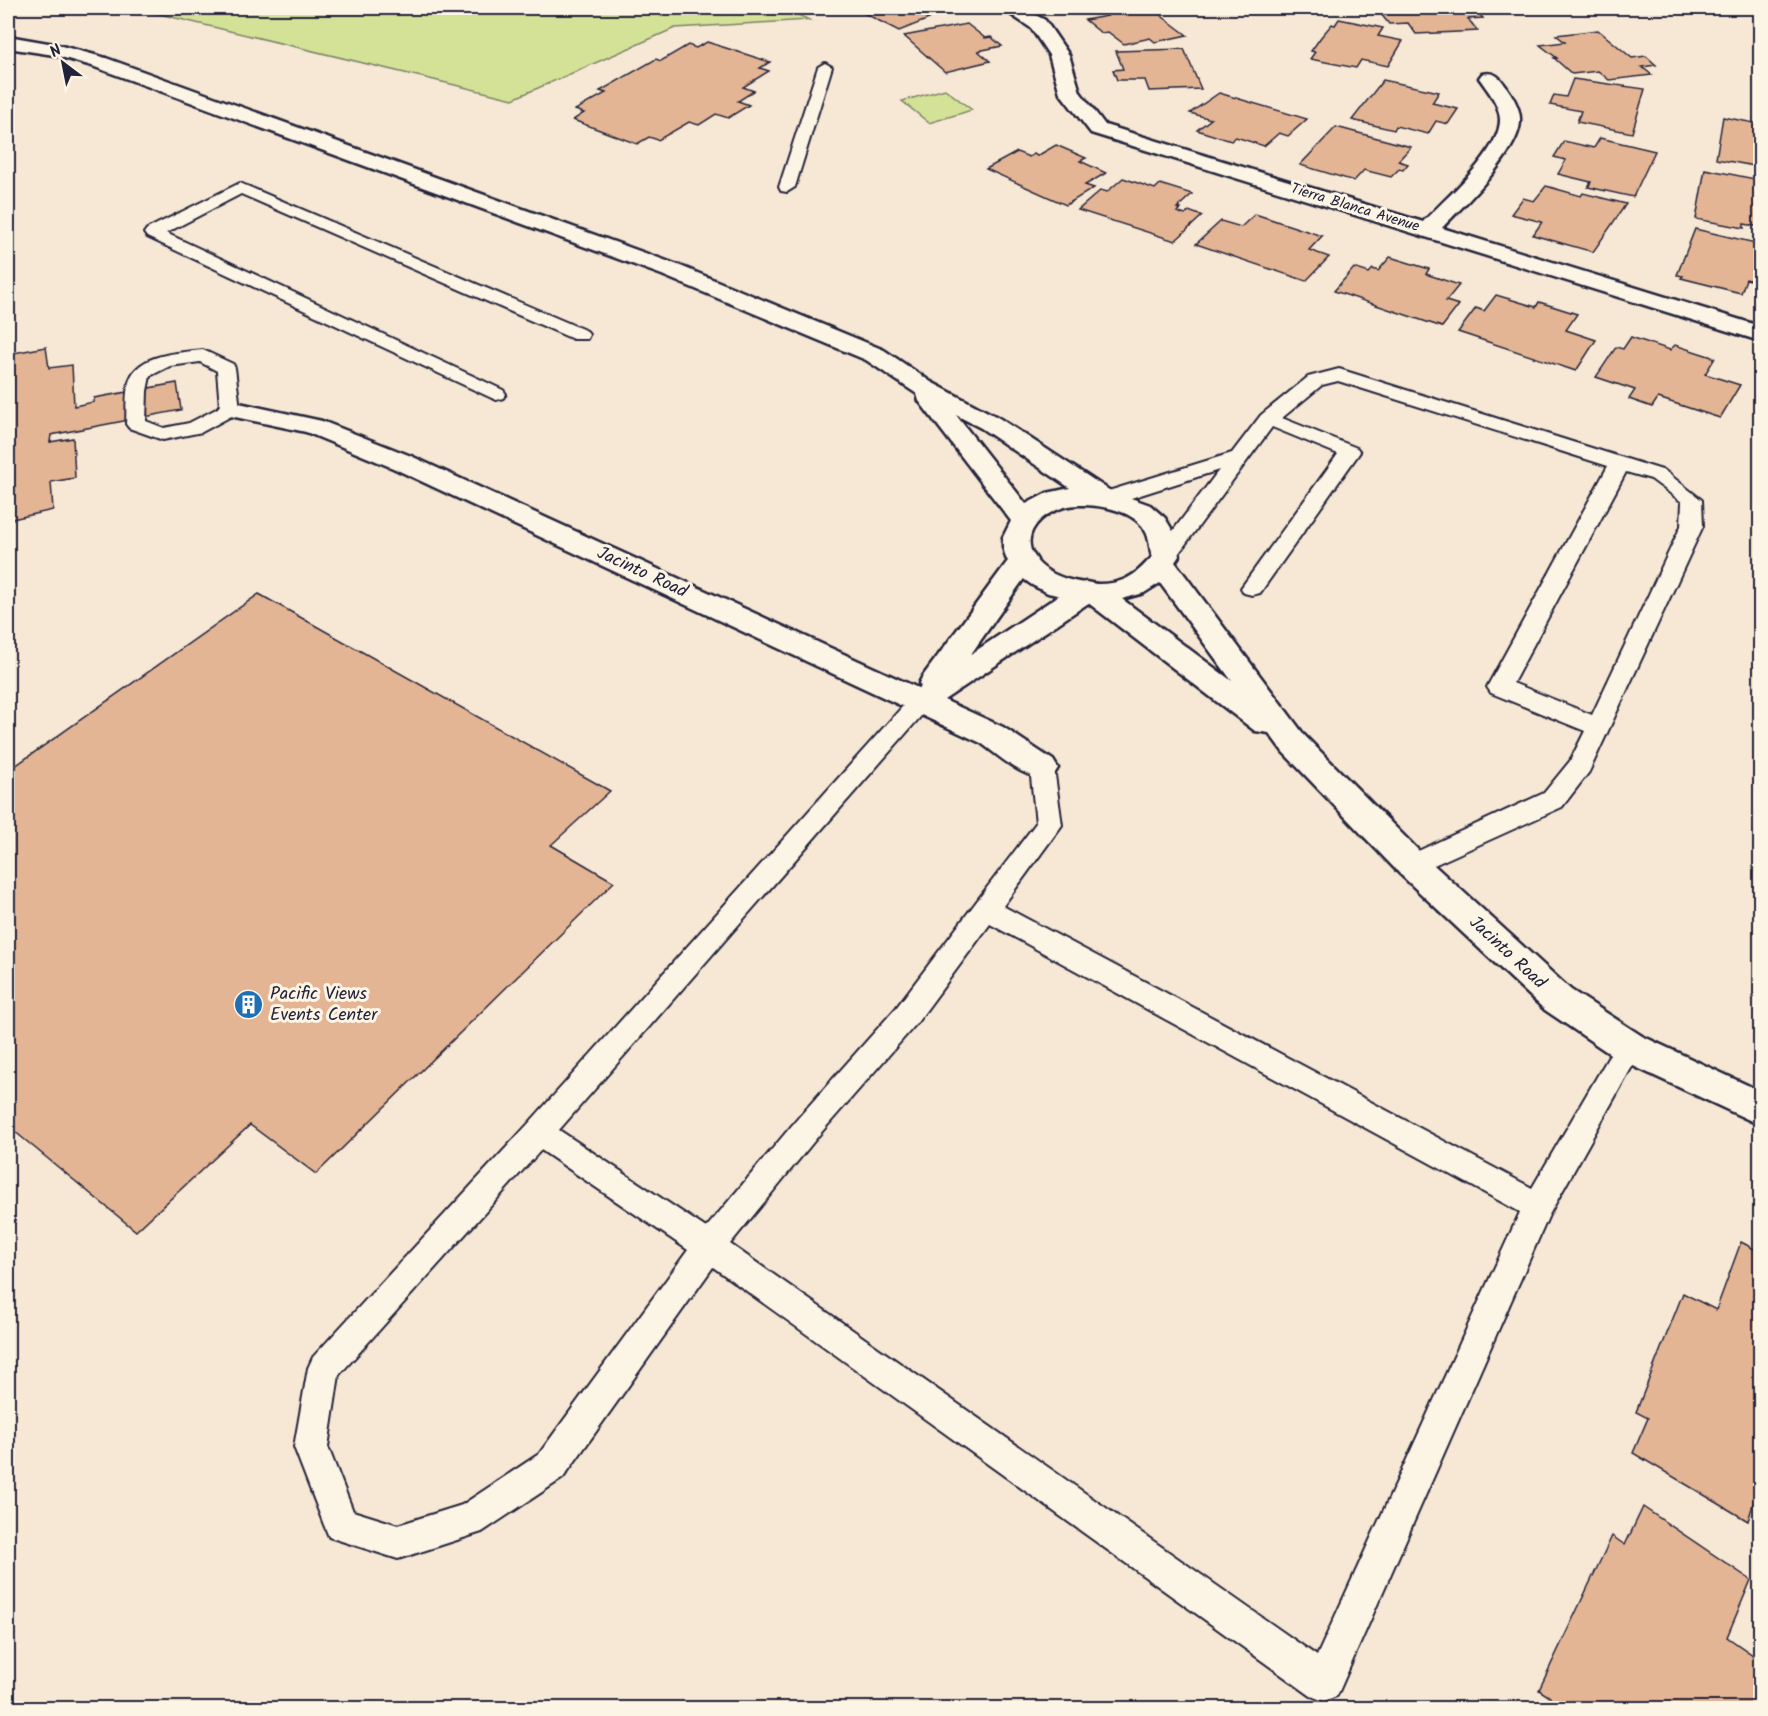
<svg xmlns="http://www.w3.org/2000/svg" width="1768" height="1716" viewBox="0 0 1768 1716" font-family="Kalam,sans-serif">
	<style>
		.green { fill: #d3e296; stroke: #7a8268; stroke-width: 1.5 }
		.building { fill: #e4b594; stroke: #22223b; stroke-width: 1.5 }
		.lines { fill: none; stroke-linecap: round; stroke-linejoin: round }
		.service-casing { stroke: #22223b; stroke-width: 4 }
		.minor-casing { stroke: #22223b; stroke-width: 5 }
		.tertiary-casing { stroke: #22223b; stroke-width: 5 }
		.service { fill: #fcf5e5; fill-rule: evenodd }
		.minor { fill: #fcf5e5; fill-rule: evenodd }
		.tertiary { fill: #fcf5e5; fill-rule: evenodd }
		.labels { text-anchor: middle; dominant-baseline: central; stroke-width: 6; stroke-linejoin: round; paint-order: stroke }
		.far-street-label { font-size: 15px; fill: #22223b; stroke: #fcf5e5 }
		.street-label { font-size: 18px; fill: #22223b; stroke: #fcf5e5 }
		.poi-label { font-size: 18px; fill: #22223b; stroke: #fcf5e5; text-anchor: start }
	</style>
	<rect width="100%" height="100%" fill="#f7e8d5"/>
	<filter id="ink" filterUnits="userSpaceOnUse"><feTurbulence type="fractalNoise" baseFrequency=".0167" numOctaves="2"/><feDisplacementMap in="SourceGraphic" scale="12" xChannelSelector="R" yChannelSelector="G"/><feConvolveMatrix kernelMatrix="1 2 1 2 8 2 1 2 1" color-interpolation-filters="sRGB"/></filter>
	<g filter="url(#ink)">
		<g class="green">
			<polygon points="134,8 784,8 809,20 675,28 513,99"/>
			<polygon points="945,89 972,110 929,123 902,101"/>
		</g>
		<g class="building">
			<polygon points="854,8 944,8 923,16 929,19 899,31"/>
			<polygon points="1096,8 1151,8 1187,35 1155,42 1150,38 1124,44 1108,32 1101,33 1085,20 1107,16"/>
			<polygon points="1376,8 1474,8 1483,18 1468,19 1478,31 1416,34 1408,23 1389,24"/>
			<polygon points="1726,8 1760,8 1760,12 1729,11"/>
			<polygon points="1339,19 1383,28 1378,36 1403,41 1388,66 1361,60 1356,68 1310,59 1315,52 1311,51 1321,37 1332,24 1335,25"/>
			<polygon points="967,24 985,38 991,37 1002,46 978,51 990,61 945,72 904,36"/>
			<polygon points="1598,30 1632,58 1646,56 1656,65 1642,67 1652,75 1609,80 1598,71 1572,74 1554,58 1557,58 1540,45 1565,42 1556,35"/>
			<polygon points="707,42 770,62 760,68 769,71 743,87 754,91 738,101 749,105 728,118 716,114 699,125 689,122 658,140 649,137 637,144 573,120 584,113 575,110 606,93 600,91 656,59 661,61 688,45 696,48"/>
			<polygon points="1184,49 1201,89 1149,91 1145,80 1117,80 1113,70 1123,69 1116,51"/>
			<polygon points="1573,79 1645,89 1632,133 1577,122 1581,111 1550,105 1554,95 1566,97"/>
			<polygon points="1383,80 1439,92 1432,103 1458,109 1448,124 1436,121 1428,134 1396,126 1394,130 1352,120"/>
			<polygon points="1219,93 1307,119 1288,136 1279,133 1264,146 1236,137 1231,141 1197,130 1211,119 1190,113"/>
			<polygon points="1723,117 1760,124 1760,167 1716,159"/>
			<polygon points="1336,127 1411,147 1398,161 1408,164 1403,170 1399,169 1391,177 1364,170 1354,181 1300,165"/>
			<polygon points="1600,138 1655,151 1633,197 1588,187 1591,182 1558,174 1566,160 1554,157 1564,141 1594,148"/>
			<polygon points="1056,145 1086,158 1080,161 1106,173 1085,185 1094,188 1066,205 986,169 1017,152 1029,157 1034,154 1037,156"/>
			<polygon points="1705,169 1760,180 1760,227 1744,224 1744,228 1696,219"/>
			<polygon points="1123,178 1155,189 1160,184 1192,194 1177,208 1181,209 1177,212 1185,215 1189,211 1202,216 1175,241 1078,210 1101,190 1107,192"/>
			<polygon points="1546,186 1581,196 1583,193 1626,204 1593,252 1533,235 1542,222 1511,214 1523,198 1534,201"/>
			<polygon points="1255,214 1322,236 1309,250 1329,257 1306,281 1196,244 1221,221 1241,227"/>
			<polygon points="1695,229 1760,244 1760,282 1746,279 1741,293 1681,278 1683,276 1677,275"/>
			<polygon points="1390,257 1429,269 1426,274 1459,285 1446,301 1459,305 1442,327 1334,291 1354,268 1369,273 1373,269 1378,271"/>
			<polygon points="1496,295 1536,307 1539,302 1577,314 1566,330 1596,340 1576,371 1458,332 1476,308 1484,311"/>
			<polygon points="1631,337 1670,350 1675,345 1715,358 1705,374 1740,385 1720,418 1658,398 1652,407 1629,399 1635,390 1596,377 1616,347 1623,349"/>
			<polygon points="46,347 49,368 72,365 74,406 94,402 94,398 177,383 181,410 51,435 50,442 73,438 75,478 51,482 53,510 8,520 8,354"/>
			<polygon points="259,594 610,791 551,845 614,882 316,1174 250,1125 136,1231 8,1126 8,771"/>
			<polygon points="1741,1242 1760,1252 1760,1481 1748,1521 1633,1453 1648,1418 1636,1412 1683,1293 1716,1310"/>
			<polygon points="1643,1507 1751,1580 1727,1637 1760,1660 1760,1708 1545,1708 1550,1697 1539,1690 1612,1536 1625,1545"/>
		</g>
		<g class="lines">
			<defs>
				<g id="service">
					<polygon points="825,63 832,67 795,187 787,192 781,191 779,187 818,67"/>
					<polygon points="240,183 587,331 589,335 587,339 573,339 241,194 166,233 503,390 506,394 503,398 496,400 147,237 144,233 147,229"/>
					<path d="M203 350 233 364 235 368 240 409 237 413 202 432 163 440 129 428 126 424C127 410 125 395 129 382 137 353 179 353 203 350ZM200 362 217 371 220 407 189 423 164 428 146 421 147 391 150 376 170 366Z"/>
					<path d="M1339 369 1665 471 1702 500 1703 526 1589 772 1562 807 1412 875 1403 872 1399 865 1403 858 1544 793 1570 761 1585 731 1491 693 1487 687 1608 466 1338 381 1322 385 1282 418 1357 448 1360 452 1260 593 1252 595 1244 593 1241 588 1338 454 1272 427 1173 561 1165 563 1157 561 1154 556 1219 470 1109 505 1102 503 1099 498 1102 493 1232 453 1261 415 1308 377ZM1626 472 1651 479 1682 502 1681 526 1592 715 1513 683Z"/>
					<path d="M920 694 928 696 932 702 928 708 559 1130 706 1228 799 1117 896 1008 1036 823 1030 768 1033 762 1042 759 1051 762 1054 768 1062 825 1003 906 1532 1188 1619 1039 1629 1035 1639 1039 1643 1047 1549 1215 1337 1696 1324 1701 1311 1696 713 1267 563 1478 482 1532 398 1559 329 1537 324 1525 294 1447 308 1368 313 1357 529 1123 912 696ZM990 924 1520 1212 1317 1656 730 1244 819 1135 916 1024ZM541 1150 688 1250 539 1454 462 1505 398 1525 353 1511 328 1447 339 1375Z"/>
				</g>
				<g id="minor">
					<path d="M1001 8H1022L1045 20 1069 55 1080 92 1105 125 1423 222C1444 200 1501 152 1500 119 1499 103 1488 91 1479 78L1482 74C1496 71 1500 78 1507 88 1514 98 1521 110 1520 122 1518 154 1464 205 1442 228L1760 326V341L1091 133 1060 93 1049 55 1031 28Z"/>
					<path d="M230 401 322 421 411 456 918 688 921 687 919 683 923 676 1013 554 1023 551 1033 554 1037 560 971 654 1076 584 1086 582 1096 584 1100 591 1096 598 944 700 1003 727 1053 760 1058 768 1053 776C1028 784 1001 757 981 743L393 468 306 432 221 414 217 409 221 404Z"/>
				</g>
				<path id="tertiary" d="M8 36 54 44 106 58 678 265 884 350 931 382 999 418 1109 490 1150 505 1165 518 1174 533 1179 556 1175 562 1305 736 1424 856 1571 990 1642 1036 1760 1091V1125L1616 1058 1545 1010 1400 874 1283 752 1269 733 1255 731 1087 602 1048 593 1032 585 1018 575 1006 558 1003 547V537L1011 521 919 401 917 394 866 360 662 275 92 66 54 55 8 48ZM956 415 981 428 1070 488 1047 493 1026 504ZM1079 505C1101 505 1137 510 1147 534 1150 541 1150 550 1152 557 1143 566 1136 575 1123 580 1099 590 1048 581 1034 557 1017 527 1054 505 1079 505ZM1160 583 1232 681 1122 599 1144 593Z"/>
			</defs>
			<use href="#service" class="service-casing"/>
			<use href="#minor" class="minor-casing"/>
			<use href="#tertiary" class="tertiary-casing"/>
			<use href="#service" class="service"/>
			<use href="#minor" class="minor"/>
			<use href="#tertiary" class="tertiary"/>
		</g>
	</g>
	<defs>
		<symbol id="building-disc" viewBox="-11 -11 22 22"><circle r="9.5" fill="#1f6fb2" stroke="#fcf5e5"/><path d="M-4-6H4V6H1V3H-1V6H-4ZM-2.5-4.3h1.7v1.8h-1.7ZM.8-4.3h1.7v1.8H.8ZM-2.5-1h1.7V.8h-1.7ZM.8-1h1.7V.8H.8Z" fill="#fff"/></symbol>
	</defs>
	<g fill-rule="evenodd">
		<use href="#building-disc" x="232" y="988" width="33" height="33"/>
	</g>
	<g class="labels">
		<g class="far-street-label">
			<text transform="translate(1355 208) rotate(17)">Tierra Blanca Avenue</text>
		</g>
		<g class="street-label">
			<text transform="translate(642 573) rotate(25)">Jacinto Road</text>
			<text transform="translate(1507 953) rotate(43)">Jacinto Road</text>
		</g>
		<g class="poi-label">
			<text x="270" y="994">Pacific Views<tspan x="270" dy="21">Events Center</tspan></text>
		</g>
	</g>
	<rect width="1768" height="1716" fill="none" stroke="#fcf5e5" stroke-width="30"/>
	<rect x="15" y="15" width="1738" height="1686" fill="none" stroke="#22223b" stroke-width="2" filter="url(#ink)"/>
	<g transform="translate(63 63) rotate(328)" stroke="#fcf5e5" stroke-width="4.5" paint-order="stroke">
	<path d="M0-4.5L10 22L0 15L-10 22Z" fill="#22223b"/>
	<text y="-9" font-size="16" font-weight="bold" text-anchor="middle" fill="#22223b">N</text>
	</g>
</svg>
